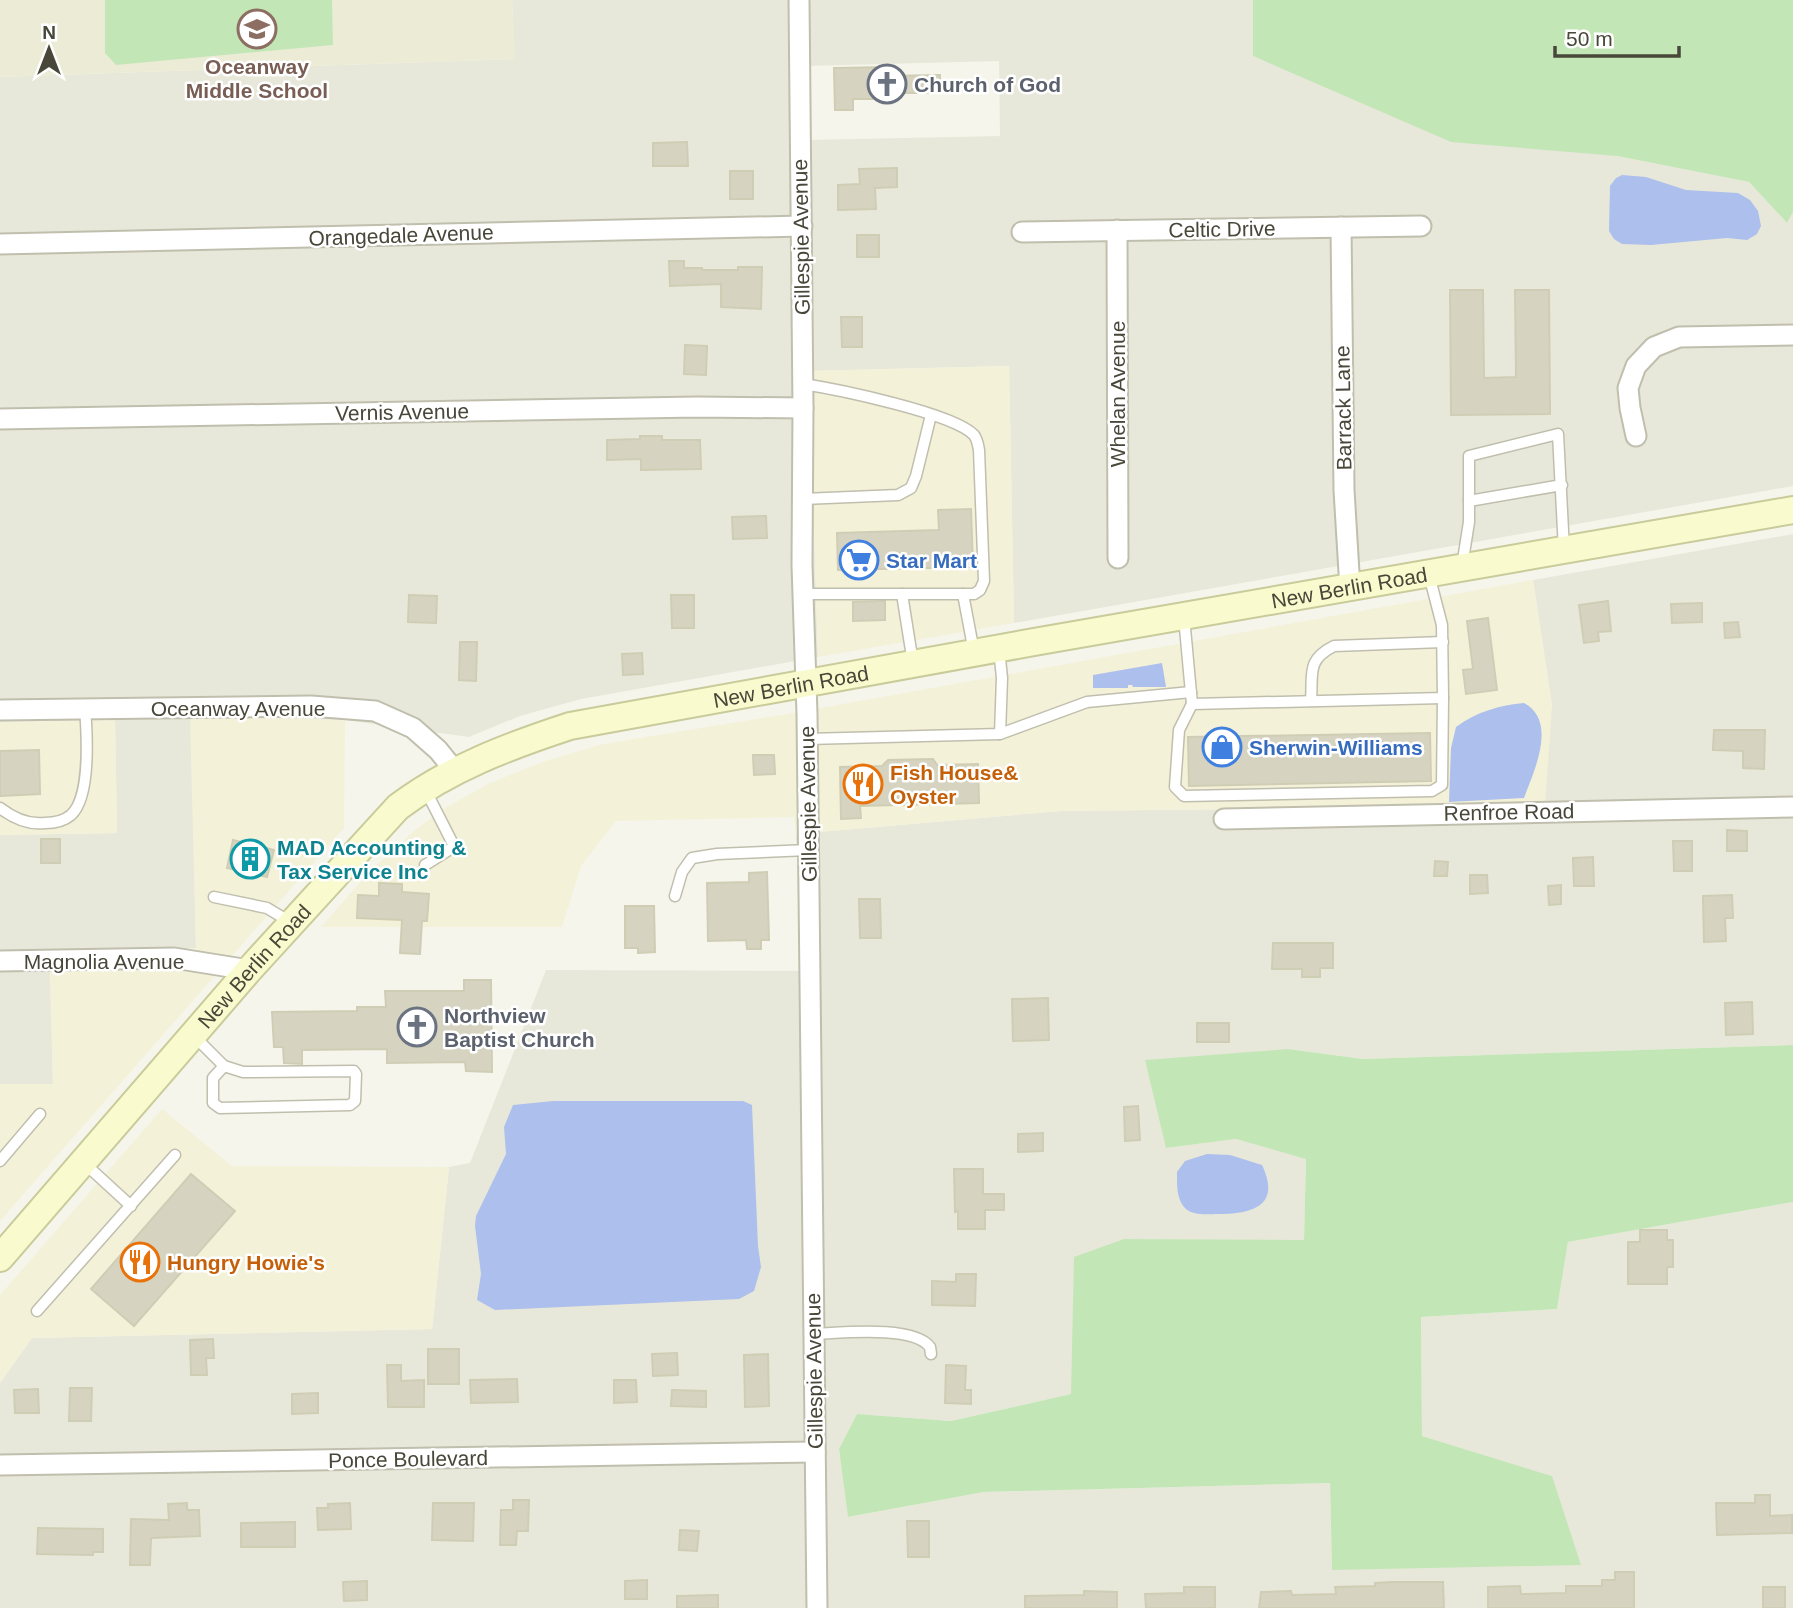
<svg xmlns="http://www.w3.org/2000/svg" width="1793" height="1608" viewBox="0 0 1793 1608" font-family="Arial,sans-serif">
	<style>
		.residential { fill: #e8e8da; fill-rule: evenodd }
		.commercial { fill: #f4f1d9 }
		.education { fill: #ececd6 }
		.green { fill: #c3e6b7 }
		.water { fill: #adbfec }
		.building { fill: #d6d4c1; stroke: #d0cdb5; stroke-width: 2 }
		.lines { fill: none; stroke-linecap: round; stroke-linejoin: round }
		.lane-casing { stroke: #c0bfae; stroke-width: 13 }
		.street-casing { stroke: #c0bfae; stroke-width: 23 }
		.secondary-casing { stroke: #c9cb9a; stroke-width: 30 }
		.lane { stroke: #fff; stroke-width: 10 }
		.street { stroke: #fff; stroke-width: 19 }
		.secondary { stroke: #f9fbcf; stroke-width: 26 }
		.labels { text-anchor: middle; dominant-baseline: central; stroke-width: 5; stroke-linejoin: round; paint-order: stroke }
		.education-label { font-size: 21px; font-weight: bold; fill: #785e54; stroke: #fff }
		.worship-label { font-size: 21px; font-weight: bold; fill: #5b616d; stroke: #fff; text-anchor: start }
		.street-label { font-size: 21px; fill: #484739; stroke: #fff }
		.shop-label { font-size: 21px; font-weight: bold; fill: #366cbe; stroke: #fff; text-anchor: start }
		.food-label { font-size: 21px; font-weight: bold; fill: #c56008; stroke: #fff; text-anchor: start }
		.culture-label { font-size: 21px; font-weight: bold; fill: #0d838f; stroke: #fff; text-anchor: start }
	</style>
	<rect width="100%" height="100%" fill="#f5f5eb"/>
	<g class="residential">
		<path d="M512 0H1253V56L1617 156 1749 182 1787 223 1793 212V486L1014 623 1009 366 809 371 818 657 581 699 520 716 469 737 345 720 191 717 196 948 50 953 53 1085 0 1084V835L117 833 115 720 0 722V77L514 59ZM999 61 1000 136 806 140 807 66Z"/>
		<polygon points="1793,534 1793,1045 1363,1059 1288,1049 1166,1148 1236,1139 1306,1158 1304,1241 1124,1239 1071,1394 951,1421 857,1414 839,1450 849,1517 984,1492 1330,1483 1332,1569 1552,1476 1422,1436 1421,1317 1557,1309 1568,1242 1793,1202 1793,1608 0,1608 0,1383 32,1338 432,1329 449,1167 470,1163 546,970 801,971 796,834 1060,811 1445,807 1552,706 1533,580"/>
	</g>
	<g class="commercial">
		<polygon points="1009,366 1014,623 818,657 809,371"/>
		<polygon points="1533,580 1552,706 1545,806 1060,811 796,834 794,817 616,821 581,866 562,927 321,927 370,871 415,830 445,808 490,783 545,761 603,744 793,713"/>
		<polygon points="190,717 345,720 344,828 0,1221 0,1084 53,1084 49,953 196,948"/>
		<polygon points="115,720 117,833 0,835 0,722"/>
		<polygon points="162,1109 232,1166 449,1167 432,1329 32,1338 0,1383 0,1295"/>
	</g>
	<polygon class="education" points="0,0 512,0 515,59 0,77"/>
	<g class="green">
		<polygon points="105,0 332,0 333,45 116,65 105,53"/>
		<polygon points="1253,0 1793,0 1793,212 1787,223 1749,182 1617,156 1451,142 1253,56"/>
		<polygon points="1793,1045 1793,1202 1568,1242 1557,1309 1421,1317 1422,1436 1552,1476 1581,1565 1332,1570 1330,1483 984,1492 848,1517 839,1449 857,1414 951,1421 1071,1394 1074,1257 1124,1239 1304,1240 1306,1159 1236,1139 1166,1148 1145,1060 1288,1049 1363,1059"/>
	</g>
	<g class="water">
		<polygon points="1622,175 1646,177 1686,190 1738,193 1750,200 1758,211 1761,226 1757,234 1747,240 1727,238 1651,245 1622,244 1614,239 1609,231 1610,186 1616,178"/>
		<polygon points="1162,663 1166,687 1133,687 1132,685 1128,685 1128,688 1093,688 1093,675"/>
		<path d="M1524 703C1558 721 1534 771 1524 798L1449 802 1451 748 1456 727C1476 712 1500 705 1524 703Z"/>
		<polygon points="553,1101 743,1101 752,1105 758,1246 761,1267 754,1291 739,1299 495,1310 477,1300 481,1274 475,1226 476,1216 506,1154 504,1127 513,1105"/>
		<path d="M1207 1154 1230 1155 1262 1165C1281 1205 1254 1214 1218 1214 1208 1214 1194 1216 1186 1209 1176 1200 1177 1184 1177 1172L1185 1161Z"/>
	</g>
	<g class="building">
		<polygon points="889,67 889,76 940,75 940,93 889,93 889,99 853,99 853,110 835,110 834,68"/>
		<polygon points="687,142 688,166 653,166 653,143"/>
		<polygon points="897,168 897,187 875,188 876,209 838,210 838,185 860,184 859,169"/>
		<rect x="730" y="171" width="23" height="28"/>
		<rect x="857" y="235" width="22" height="22"/>
		<polygon points="669,261 684,261 684,268 702,268 702,270 738,270 738,267 762,267 761,309 721,307 721,284 670,286"/>
		<polygon points="1450,290 1483,290 1484,378 1516,377 1515,290 1549,290 1550,414 1451,415"/>
		<polygon points="841,317 862,317 862,347 842,347"/>
		<polygon points="685,345 707,346 706,375 684,374"/>
		<polygon points="640,436 662,436 662,440 700,440 701,469 641,470 641,459 607,460 607,440 640,439"/>
		<polygon points="971,509 973,567 838,570 837,533 939,530 938,510"/>
		<polygon points="766,516 767,538 733,539 732,517"/>
		<polygon points="409,595 437,596 436,623 408,622"/>
		<polygon points="671,595 694,595 694,628 672,628"/>
		<polygon points="885,601 885,620 853,621 853,602"/>
		<polygon points="1608,601 1611,631 1598,632 1599,641 1584,643 1579,605"/>
		<polygon points="1702,603 1702,622 1672,623 1671,604"/>
		<polygon points="1488,618 1497,690 1466,694 1463,670 1473,669 1467,621"/>
		<polygon points="1738,622 1740,637 1725,638 1724,623"/>
		<polygon points="460,642 477,642 476,681 459,680"/>
		<polygon points="642,653 643,674 623,675 622,654"/>
		<polygon points="1714,730 1765,730 1764,769 1743,768 1743,751 1713,750"/>
		<polygon points="1430,733 1431,781 1189,786 1188,737"/>
		<polygon points="39,750 40,794 0,796 0,751"/>
		<polygon points="753,755 774,755 775,774 754,775"/>
		<polygon points="933,759 937,765 978,764 979,803 860,806 861,818 841,819 840,767 882,766 888,760"/>
		<polygon points="1727,830 1747,831 1747,851 1727,851"/>
		<rect x="41" y="839" width="19" height="24"/>
		<polygon points="233,840 274,850 267,877 227,868"/>
		<polygon points="1673,841 1692,841 1692,871 1674,871"/>
		<polygon points="1593,857 1594,886 1574,886 1573,858"/>
		<polygon points="1435,861 1448,862 1447,876 1434,876"/>
		<polygon points="767,872 769,940 761,940 761,949 747,949 746,940 708,941 707,883 749,882 749,873"/>
		<polygon points="1470,875 1487,875 1488,893 1470,894"/>
		<polygon points="379,883 402,884 402,892 429,894 427,921 422,921 420,954 400,953 402,920 357,918 358,895 379,896"/>
		<polygon points="1561,885 1561,904 1549,905 1548,886"/>
		<polygon points="1732,895 1733,918 1725,918 1726,941 1704,942 1703,896"/>
		<polygon points="859,899 880,899 881,938 860,938"/>
		<polygon points="625,906 654,906 655,952 638,953 638,948 625,948"/>
		<polygon points="1273,943 1333,943 1333,968 1320,968 1320,977 1302,977 1302,969 1272,969"/>
		<polygon points="464,980 491,980 492,1072 466,1071 465,1062 387,1063 387,1049 302,1050 302,1064 284,1063 283,1047 274,1047 272,1012 357,1011 357,1007 386,1007 385,991 464,991"/>
		<polygon points="1048,998 1049,1040 1013,1041 1012,999"/>
		<polygon points="1752,1002 1753,1034 1726,1035 1725,1003"/>
		<rect x="1197" y="1023" width="32" height="19"/>
		<polygon points="1138,1106 1140,1140 1125,1141 1124,1107"/>
		<polygon points="1043,1133 1043,1151 1018,1152 1018,1134"/>
		<polygon points="954,1169 983,1169 983,1194 1004,1194 1004,1210 985,1210 985,1229 958,1229 958,1211 955,1212"/>
		<polygon points="191,1174 235,1211 134,1326 91,1289"/>
		<polygon points="1640,1230 1667,1230 1667,1240 1673,1240 1673,1267 1667,1267 1667,1284 1628,1284 1628,1242 1640,1242"/>
		<polygon points="956,1274 976,1274 975,1306 932,1305 932,1281 956,1282"/>
		<polygon points="213,1339 214,1358 206,1358 207,1375 191,1375 190,1340"/>
		<rect x="428" y="1349" width="31" height="35"/>
		<polygon points="677,1353 678,1375 653,1376 652,1354"/>
		<polygon points="768,1354 769,1406 745,1407 744,1355"/>
		<polygon points="387,1365 401,1365 401,1381 424,1380 424,1407 388,1407"/>
		<polygon points="946,1365 966,1366 965,1390 971,1390 971,1404 945,1403"/>
		<polygon points="517,1379 518,1402 471,1403 470,1380"/>
		<polygon points="614,1380 636,1380 637,1402 614,1403"/>
		<polygon points="70,1388 92,1388 91,1421 69,1421"/>
		<polygon points="38,1389 39,1413 15,1413 14,1390"/>
		<polygon points="672,1390 706,1391 706,1407 671,1406"/>
		<polygon points="318,1393 318,1413 292,1414 292,1394"/>
		<polygon points="1755,1495 1770,1495 1770,1516 1792,1515 1792,1533 1717,1535 1716,1503 1755,1503"/>
		<polygon points="513,1500 529,1500 528,1531 517,1531 516,1545 500,1545 501,1510 513,1510"/>
		<polygon points="187,1503 187,1510 199,1510 200,1536 151,1538 150,1565 130,1565 131,1519 169,1520 168,1504"/>
		<polygon points="350,1503 351,1529 318,1530 317,1508 328,1508 328,1504"/>
		<polygon points="433,1503 474,1503 473,1541 432,1540"/>
		<polygon points="907,1521 929,1521 929,1557 908,1557"/>
		<polygon points="295,1522 295,1547 241,1547 241,1523"/>
		<polygon points="38,1528 103,1529 103,1552 93,1552 93,1555 37,1554"/>
		<polygon points="680,1530 699,1531 697,1551 679,1550"/>
		<polygon points="1615,1572 1634,1572 1634,1608 1488,1608 1488,1587 1520,1586 1521,1594 1566,1593 1566,1586 1602,1586 1602,1580 1615,1580"/>
		<polygon points="647,1580 647,1599 625,1599 625,1581"/>
		<polygon points="367,1581 367,1600 344,1601 343,1582"/>
		<polygon points="1392,1582 1443,1582 1444,1608 1259,1608 1261,1592 1291,1591 1292,1595 1336,1594 1335,1587 1375,1586 1375,1583"/>
		<polygon points="1184,1587 1215,1587 1215,1608 1146,1608 1145,1594 1184,1593"/>
		<rect x="1763" y="1587" width="22" height="21"/>
		<polygon points="1084,1591 1117,1592 1117,1608 1025,1608 1025,1596 1084,1595"/>
		<polygon points="718,1595 718,1608 677,1608 677,1596"/>
	</g>
	<g class="lines">
		<defs>
			<g id="lane">
				<polyline points="1562,485 1469,501 1469,456 1558,434 1564,550"/>
				<polyline points="803,499 898,495 911,488 916,476 931,415"/>
				<polyline points="1462,566 1469,522 1469,501"/>
				<path d="M803 594H974L980 590 984 581 979 450C978 444 977 439 974 435 953 413 836 389 803 384"/>
				<polyline points="902,594 913,663"/>
				<polyline points="963,594 974,652"/>
				<polyline points="1184,617 1192,704 1443,698 1442,625 1429,575"/>
				<path d="M1311 701C1313 674 1306 660 1334 646L1443 642"/>
				<polyline points="1192,704 1179,730 1175,787 1184,796 1432,791 1442,785 1443,698"/>
				<polyline points="1000,734 1087,702 1191,692"/>
				<polyline points="807,739 1000,734 1002,678 999,649"/>
				<path d="M0 808C13 818 29 825 45 823 54 823 64 821 71 815 91 797 87 733 85 708"/>
				<polyline points="425,865 452,848 453,844 426,791"/>
				<polyline points="675,896 682,872 692,858 717,854 808,850"/>
				<polyline points="214,897 267,908 292,923"/>
				<polyline points="194,1036 224,1066 243,1072 354,1071 356,1074 355,1101 350,1105 220,1108 213,1103 213,1078 224,1066"/>
				<polyline points="0,1161 40,1114"/>
				<polyline points="83,1162 131,1206"/>
				<polyline points="37,1311 175,1155"/>
				<path d="M814 1334C841 1333 913 1325 930 1347L931 1354"/>
			</g>
			<g id="street">
				<polyline points="799,0 803,408 802,565 807,714 817,1608"/>
				<polyline points="1341,227 1344,490 1350,589"/>
				<polyline points="1117,230 1118,558"/>
				<polyline points="1022,232 1421,226"/>
				<polyline points="0,244 802,226"/>
				<polyline points="0,419 697,407 803,408"/>
				<polyline points="1636,436 1630,408 1628,388 1636,366 1654,347 1679,337 1793,335"/>
				<polyline points="0,710 311,706 375,711 413,728 438,750 455,771"/>
				<polyline points="1224,819 1793,807"/>
				<polyline points="0,961 174,958 249,970"/>
				<polyline points="0,1465 815,1452"/>
			</g>
			<g id="secondary">
				<path id="s1" d="M0 1258 249 970 398 807C450 768 509 746 570 726L1034 642 1793 510"/>
			</g>
		</defs>
		<use href="#lane" class="lane-casing"/>
		<use href="#street" class="street-casing"/>
		<use href="#secondary" class="secondary-casing"/>
		<use href="#lane" class="lane"/>
		<use href="#street" class="street"/>
		<use href="#secondary" class="secondary"/>
	</g>
	<defs>
		<symbol id="school-ring" viewBox="-11 -11 22 22"><circle r="9.5" fill="#fff" stroke="#8d6e63" stroke-width="1.5"/><path d="M0-5L7-2L0 1L-7-2ZM-4 1L0 2.5L4 1V4Q0 6-4 4Z" fill="#8d6e63"/></symbol>
		<symbol id="church-ring" viewBox="-11 -11 22 22"><circle r="9.5" fill="#fff" stroke="#6b7280" stroke-width="1.5"/><path d="M-1.2-6h2.4v3.5h3.3v2.4h-3.3V6h-2.4V-.1h-3.3v-2.4h3.3Z" fill="#6b7280"/></symbol>
		<symbol id="supermarket-ring" viewBox="-11 -11 22 22"><circle r="9.5" fill="#fff" stroke="#3f7fe0" stroke-width="1.5"/><path d="M-6-5.5h2.5l.6 2H6L4.5 2H-2.5L-4.4-4H-6ZM-1.5 3.2a1.3 1.3 0 1 0 .1 0ZM3 3.2a1.3 1.3 0 1 0 .1 0Z" fill="#3f7fe0"/></symbol>
		<symbol id="shop-ring" viewBox="-11 -11 22 22"><circle r="9.5" fill="#fff" stroke="#3f7fe0" stroke-width="1.5"/><path d="M-5-2.5h2.3a2.7 3.5 0 0 1 5.4 0H5L5.5 6h-11ZM-1.5-2.5h3a1.5 2.3 0 0 0-3 0Z" fill="#3f7fe0"/></symbol>
		<symbol id="restaurant-ring" viewBox="-11 -11 22 22"><circle r="9.5" fill="#fff" stroke="#e8710a" stroke-width="1.5"/><path d="M-5-6h1v4h1v-4h1v4h1v-4h1v5L-1.5 .5V6h-2V.5L-5-1ZM5-6V6H3V1.5H1.5Q1.5-4 5-6Z" fill="#e8710a"/></symbol>
		<symbol id="building-ring" viewBox="-11 -11 22 22"><circle r="9.5" fill="#fff" stroke="#0f9aa8" stroke-width="1.5"/><path d="M-4-6H4V6H1V3H-1V6H-4ZM-2.5-4.3h1.7v1.8h-1.7ZM.8-4.3h1.7v1.8H.8ZM-2.5-1h1.7V.8h-1.7ZM.8-1h1.7V.8H.8Z" fill="#0f9aa8"/></symbol>
	</defs>
	<g fill-rule="evenodd">
		<use href="#school-ring" x="235" y="7" width="44" height="44"/>
		<use href="#church-ring" x="865" y="62" width="44" height="44"/>
		<use href="#supermarket-ring" x="837" y="538" width="44" height="44"/>
		<use href="#shop-ring" x="1200" y="725" width="44" height="44"/>
		<use href="#restaurant-ring" x="841" y="762" width="44" height="44"/>
		<use href="#building-ring" x="228" y="837" width="44" height="44"/>
		<use href="#church-ring" x="395" y="1005" width="44" height="44"/>
		<use href="#restaurant-ring" x="118" y="1240" width="44" height="44"/>
	</g>
	<g class="labels">
		<g class="education-label">
			<text x="257" y="66">Oceanway<tspan x="257" dy="24">Middle School</tspan></text>
		</g>
		<g class="worship-label">
			<text x="914" y="84">Church of God</text>
			<text x="444" y="1015">Northview<tspan x="444" dy="24">Baptist Church</tspan></text>
		</g>
		<g class="street-label">
			<text transform="translate(1222 229) rotate(-1)">Celtic Drive</text>
			<text transform="translate(401 235) rotate(-2)">Orangedale Avenue</text>
			<text transform="translate(801 237) rotate(-91)">Gillespie Avenue</text>
			<text transform="translate(1117 394) rotate(-90)">Whelan Avenue</text>
			<text transform="translate(1343 408) rotate(-91)">Barrack Lane</text>
			<text transform="translate(402 412) rotate(-1)">Vernis Avenue</text>
			<text stroke="none"><textPath href="#s1" startOffset="1584">New Berlin Road</textPath></text>
			<text stroke="none"><textPath href="#s1" startOffset="1017">New Berlin Road</textPath></text>
			<text x="238" y="708">Oceanway Avenue</text>
			<text transform="translate(808 804) rotate(-91)">Gillespie Avenue</text>
			<text transform="translate(1509 812) rotate(-1)">Renfroe Road</text>
			<text x="104" y="961">Magnolia Avenue</text>
			<text stroke="none"><textPath href="#s1" startOffset="387">New Berlin Road</textPath></text>
			<text transform="translate(814 1371) rotate(-91)">Gillespie Avenue</text>
			<text transform="translate(408 1459) rotate(-1)">Ponce Boulevard</text>
		</g>
		<g class="shop-label">
			<text x="886" y="560">Star Mart</text>
			<text x="1249" y="747">Sherwin-Williams</text>
		</g>
		<g class="food-label">
			<text x="890" y="772">Fish House&amp;<tspan x="890" dy="24">Oyster</tspan></text>
			<text x="167" y="1262">Hungry Howie's</text>
		</g>
		<g class="culture-label">
			<text x="277" y="847">MAD Accounting &amp;<tspan x="277" dy="24">Tax Service Inc</tspan></text>
		</g>
	</g>
	<g transform="translate(49 49)" stroke="#ffffff" stroke-width="5" paint-order="stroke">
	<path d="M0-5L12 26L0 18L-12 26Z" fill="#484739"/>
	<text y="-10" font-size="19" font-weight="bold" text-anchor="middle" fill="#484739">N</text>
	</g>
	<path d="M1555 46v10h124v-10" fill="none" stroke="#484739" stroke-width="3.5"/>
	<text x="1566" y="46" font-size="21" fill="#484739" stroke="#ffffff" stroke-width="5" paint-order="stroke">50 m</text>
</svg>
